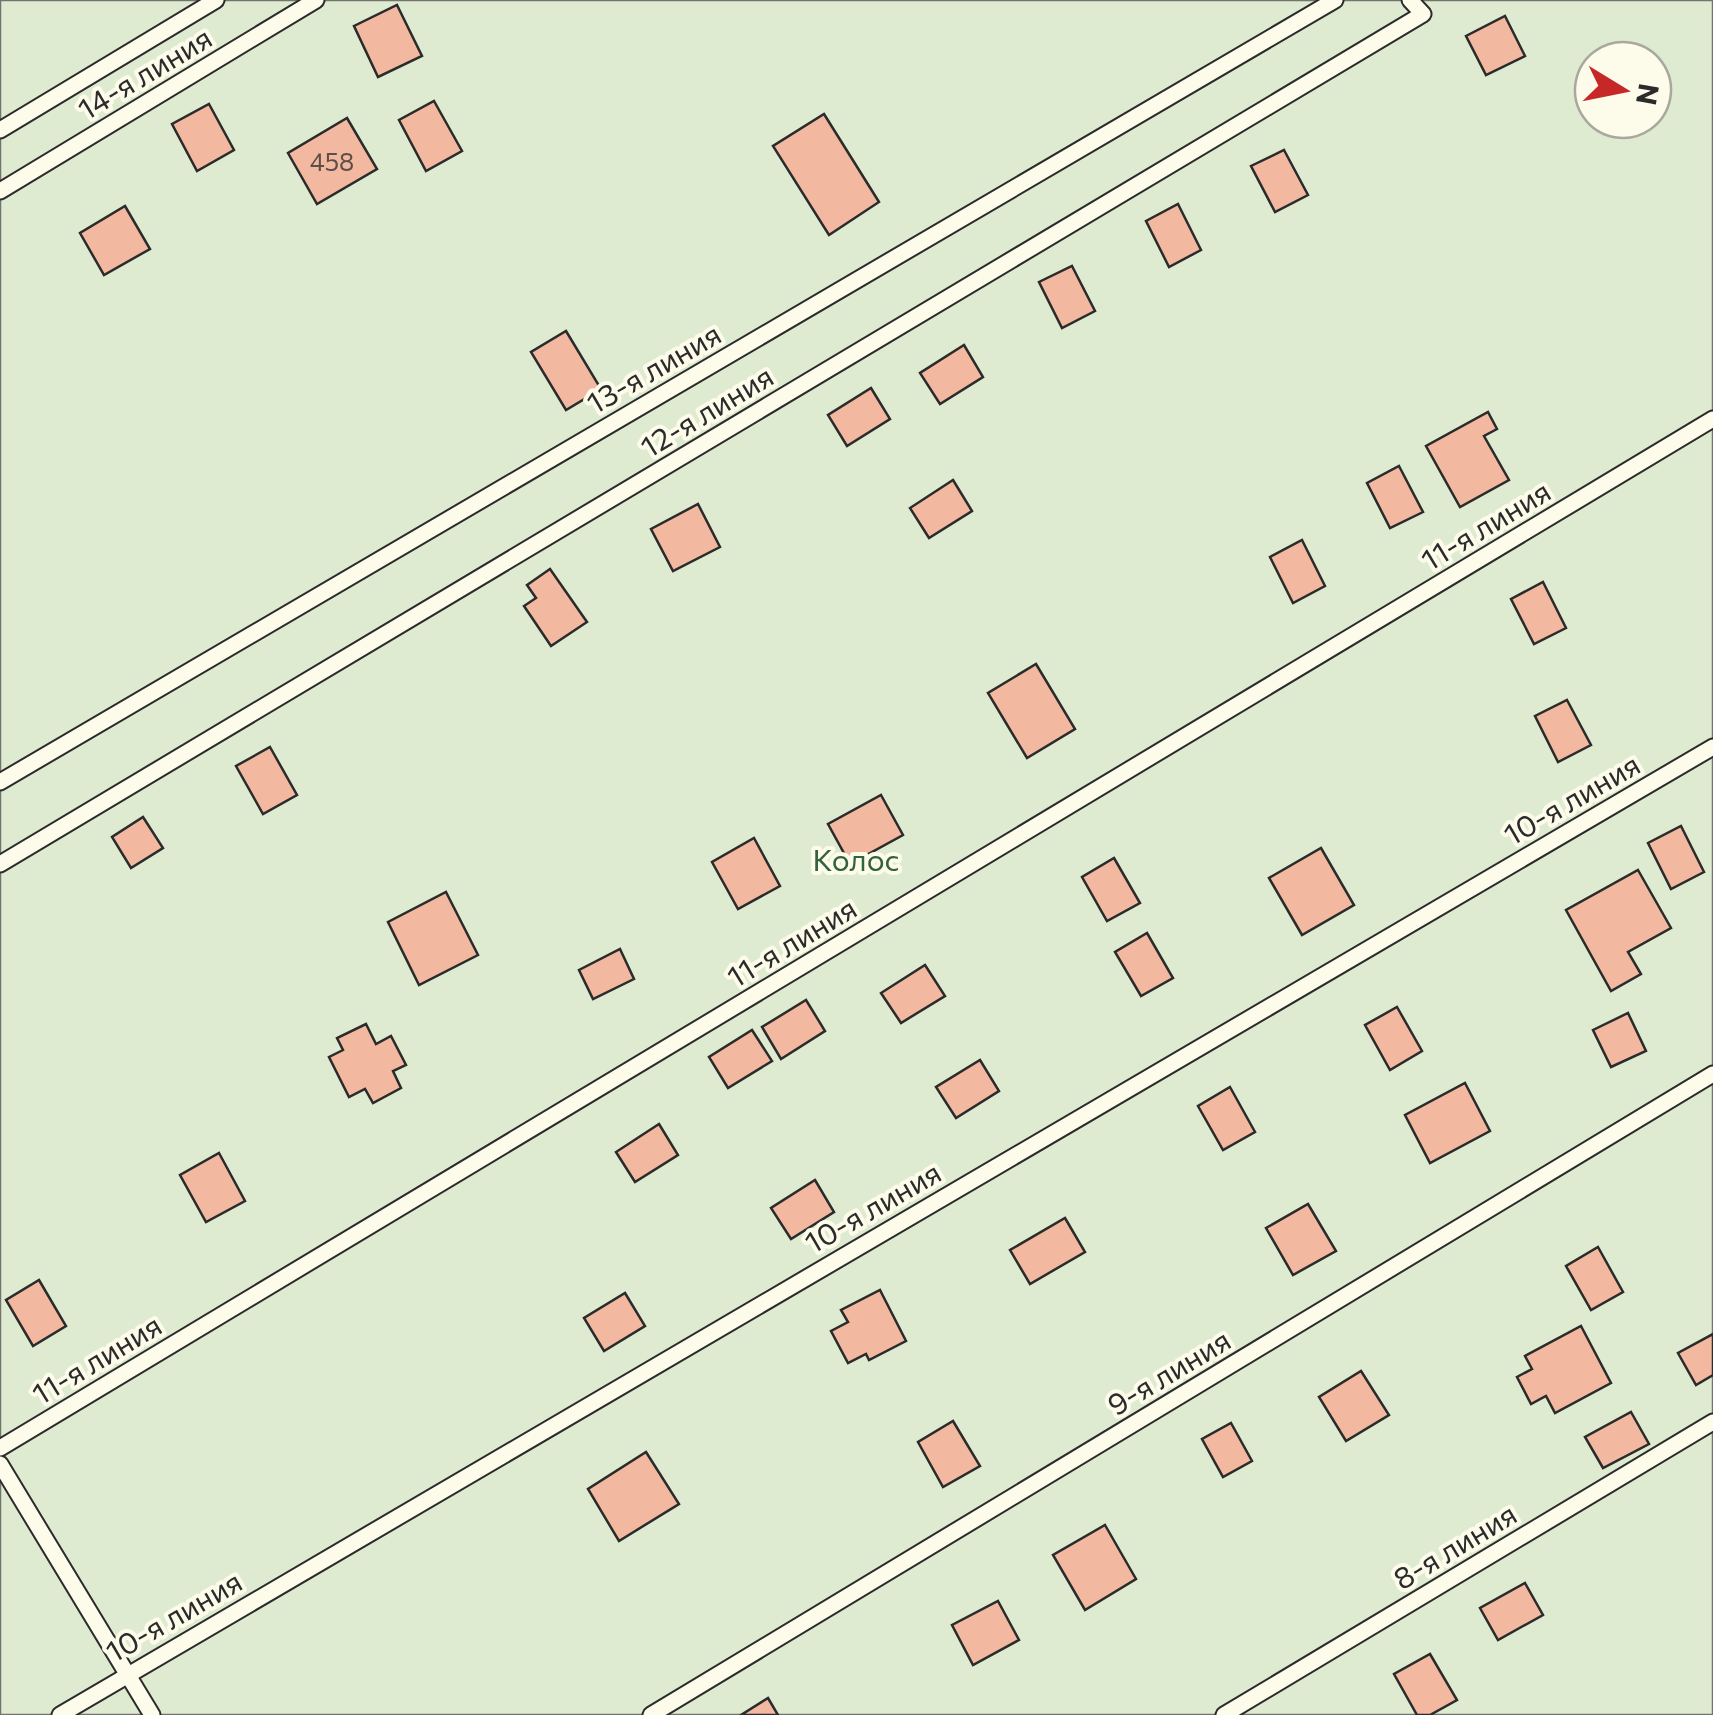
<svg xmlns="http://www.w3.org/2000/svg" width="1713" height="1715" viewBox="0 0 1713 1715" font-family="Commissioner,sans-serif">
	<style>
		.green { fill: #deebd1; stroke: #74746e; stroke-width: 2.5; fill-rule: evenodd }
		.building { fill: #f2b8a0; stroke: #2b2b2b; stroke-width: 2.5 }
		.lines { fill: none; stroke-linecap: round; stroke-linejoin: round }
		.service-casing { stroke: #2b2b2b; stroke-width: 19 }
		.service { stroke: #fdfbea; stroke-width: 15 }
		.labels { text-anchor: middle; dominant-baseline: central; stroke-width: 8; stroke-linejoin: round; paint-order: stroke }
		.number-label { font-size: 25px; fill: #5d4e48 }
		.street-label { font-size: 30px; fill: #2b2b2b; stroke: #fdfbea }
		.park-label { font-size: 30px; fill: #34623c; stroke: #fdfbea }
	</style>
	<rect width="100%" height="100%" fill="#fdfbea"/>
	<path class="green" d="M0 0H1713V1715H0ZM1593 60H1653V120H1593Z"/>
	<g class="building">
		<polygon points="397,5 422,56 378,77 354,26"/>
		<polygon points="1505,16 1525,56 1486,75 1466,36"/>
		<polygon points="434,101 462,151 426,171 399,120"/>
		<polygon points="209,104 234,150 197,171 172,124"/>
		<polygon points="824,114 879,202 829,235 773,146"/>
		<polygon points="347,118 377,169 317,204 288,153"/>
		<polygon points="1284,150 1308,195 1275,212 1251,166"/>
		<polygon points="1178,204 1201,250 1169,267 1146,221"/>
		<polygon points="125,206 150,249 104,275 80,233"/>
		<polygon points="1072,266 1095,311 1062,328 1039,282"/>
		<polygon points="566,331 601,389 566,410 531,352"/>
		<polygon points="964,345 983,377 940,404 920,373"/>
		<polygon points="871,388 890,419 847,446 828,415"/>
		<polygon points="1488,412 1497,429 1484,436 1509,480 1460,507 1426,446"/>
		<polygon points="1399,466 1423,512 1390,528 1367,483"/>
		<polygon points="953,480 972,511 929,538 910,508"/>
		<polygon points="698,504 720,547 673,571 651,529"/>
		<polygon points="1302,540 1325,586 1293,603 1270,557"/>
		<polygon points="550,569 587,622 551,646 524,606 536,598 527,585"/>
		<polygon points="1543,582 1566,628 1534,644 1511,599"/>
		<polygon points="1036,664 1075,729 1027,758 988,693"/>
		<polygon points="1567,700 1591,745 1558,762 1535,716"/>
		<polygon points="270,747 297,795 263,814 236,766"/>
		<polygon points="881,795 903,835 850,864 828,824"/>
		<polygon points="143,817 163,848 131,868 112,837"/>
		<polygon points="1681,826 1704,872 1671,889 1648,843"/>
		<polygon points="754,838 780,886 738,909 712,862"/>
		<polygon points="1321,848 1354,905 1302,935 1269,878"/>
		<polygon points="1114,858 1140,903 1107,921 1082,877"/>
		<polygon points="1638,870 1671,928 1628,952 1641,974 1611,991 1566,910"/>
		<polygon points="446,892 478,955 419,985 388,922"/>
		<polygon points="1147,933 1173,978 1141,996 1115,952"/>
		<polygon points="620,949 634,979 593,999 579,970"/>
		<polygon points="925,965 945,996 901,1023 881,993"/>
		<polygon points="806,1000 825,1031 781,1059 762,1027"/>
		<polygon points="1397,1007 1422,1051 1390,1070 1365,1025"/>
		<polygon points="1628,1013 1646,1051 1611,1067 1593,1030"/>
		<polygon points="366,1024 376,1044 391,1036 406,1065 393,1071 401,1088 373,1103 365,1089 349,1097 329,1057 343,1050 337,1038"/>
		<polygon points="752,1030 772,1061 728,1088 709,1057"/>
		<polygon points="980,1060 999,1091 956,1118 936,1087"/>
		<polygon points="1465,1083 1490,1131 1430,1163 1405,1115"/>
		<polygon points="1230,1087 1255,1132 1223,1150 1198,1106"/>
		<polygon points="659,1124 678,1155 635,1182 616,1152"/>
		<polygon points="219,1153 245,1201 206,1222 180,1175"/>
		<polygon points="815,1180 834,1212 791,1239 771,1208"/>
		<polygon points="1308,1204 1336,1251 1293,1275 1266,1228"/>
		<polygon points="1065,1218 1085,1252 1030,1284 1010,1250"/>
		<polygon points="1598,1247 1623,1292 1591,1310 1566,1266"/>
		<polygon points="39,1280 66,1326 33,1346 6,1300"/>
		<polygon points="880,1290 906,1341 869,1360 866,1354 848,1363 831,1331 848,1322 841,1310"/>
		<polygon points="625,1293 645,1326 604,1351 584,1318"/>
		<polygon points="1581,1326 1611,1383 1555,1413 1546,1396 1531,1404 1517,1377 1532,1369 1525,1356"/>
		<polygon points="1713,1334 1713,1375 1696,1385 1678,1353"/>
		<polygon points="1361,1371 1389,1415 1346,1441 1319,1397"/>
		<polygon points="1631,1412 1649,1444 1603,1468 1585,1437"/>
		<polygon points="953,1421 980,1466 943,1487 918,1442"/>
		<polygon points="1231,1423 1252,1461 1223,1477 1202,1439"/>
		<polygon points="646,1452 679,1504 619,1541 588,1489"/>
		<polygon points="1105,1525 1136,1579 1085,1610 1053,1555"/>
		<polygon points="1525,1583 1543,1615 1498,1640 1480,1608"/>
		<polygon points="998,1601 1019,1640 973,1665 952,1625"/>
		<polygon points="1430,1654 1457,1700 1430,1715 1417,1715 1394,1674"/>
		<polygon points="768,1698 778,1715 741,1715"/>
	</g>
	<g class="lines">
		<defs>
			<g id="service">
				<polyline points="0,130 216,0"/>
				<polyline points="0,191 316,0"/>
				<polyline points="0,782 1335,0"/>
				<polyline points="0,864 1423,14 1410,0"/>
				<polyline points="0,1448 1713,419"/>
				<polyline points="0,1464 152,1715"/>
				<polyline points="60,1715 1713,747"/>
				<polyline points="651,1715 1713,1074"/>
				<polyline points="1224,1715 1713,1422"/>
			</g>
		</defs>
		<use href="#service" class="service-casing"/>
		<use href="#service" class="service"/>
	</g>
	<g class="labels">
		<g class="number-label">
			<text x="332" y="161">458</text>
		</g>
		<g class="street-label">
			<text transform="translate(144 72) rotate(-31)">14-я линия</text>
			<text transform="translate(653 367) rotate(-30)">13-я линия</text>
			<text transform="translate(706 410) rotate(-31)">12-я линия</text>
			<text transform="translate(1485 524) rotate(-31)">11-я линия</text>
			<text transform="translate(1571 798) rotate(-30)">10-я линия</text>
			<text transform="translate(791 941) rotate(-31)">11-я линия</text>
			<text transform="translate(872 1206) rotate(-30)">10-я линия</text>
			<text transform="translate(96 1358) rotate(-31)">11-я линия</text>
			<text transform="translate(1168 1371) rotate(-31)">9-я линия</text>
			<text transform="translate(1454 1545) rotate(-31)">8-я линия</text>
			<text transform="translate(173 1615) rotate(-30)">10-я линия</text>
		</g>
		<g class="park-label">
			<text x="856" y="858">Колос</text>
		</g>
	</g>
	<g transform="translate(1623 90) rotate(100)"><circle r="48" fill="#fdfbea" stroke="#a9a89e" stroke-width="2.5"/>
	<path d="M0-8L18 38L0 25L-18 38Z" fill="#c62828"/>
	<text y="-15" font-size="28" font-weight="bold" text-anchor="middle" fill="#2b2b2b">N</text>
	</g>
</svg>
